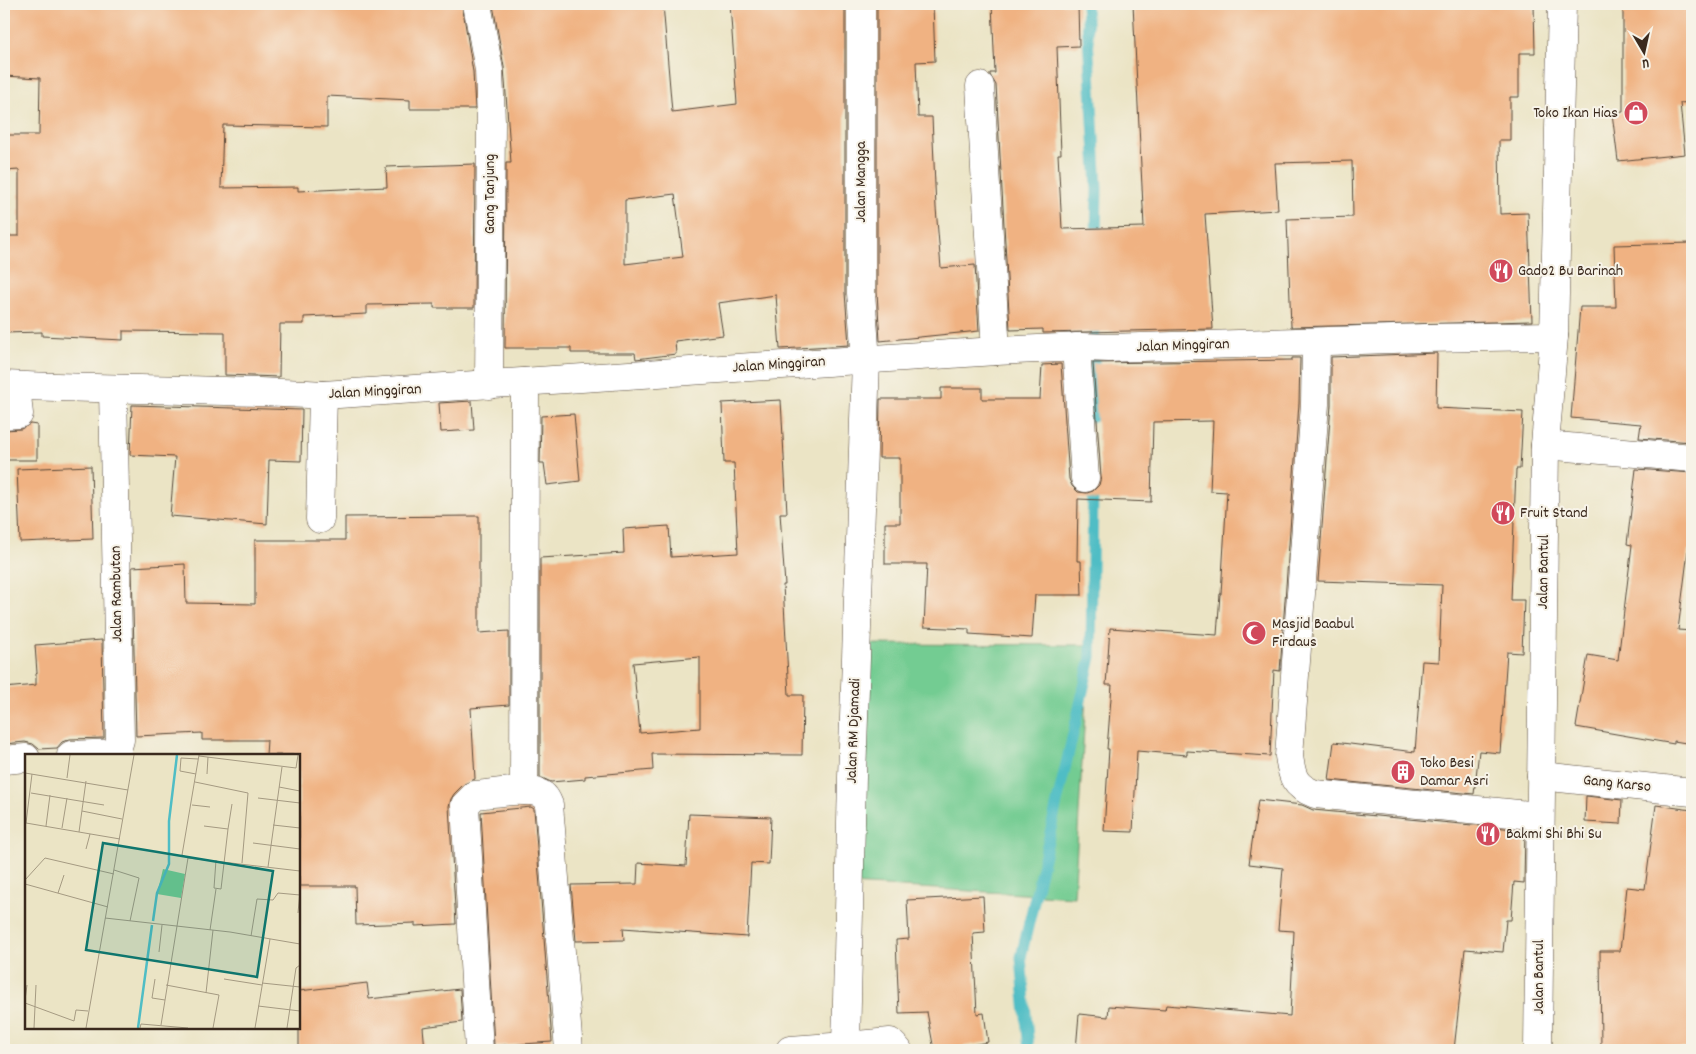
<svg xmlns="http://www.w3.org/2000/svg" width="1696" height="1054" viewBox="0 0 1696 1054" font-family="Dekko,sans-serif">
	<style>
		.green { fill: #73cc92; stroke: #577b58 }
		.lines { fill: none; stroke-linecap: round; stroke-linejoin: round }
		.stream { stroke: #4fbdc5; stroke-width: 11 }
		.building { fill: #f0b282; fill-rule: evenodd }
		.minor-casing { stroke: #554637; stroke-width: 29 }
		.major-casing { stroke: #554637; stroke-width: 29 }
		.minor { stroke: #fff; stroke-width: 28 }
		.major { stroke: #fff; stroke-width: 28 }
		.labels { text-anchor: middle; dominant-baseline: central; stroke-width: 4; stroke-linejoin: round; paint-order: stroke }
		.poi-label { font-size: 16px; fill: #3b2a1e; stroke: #f7f3e8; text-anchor: start }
		.street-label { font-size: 16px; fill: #3b2a1e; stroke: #f7f3e8 }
		.inset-river { fill: none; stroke: #4fbdc5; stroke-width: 2.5 }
		.inset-road { fill: none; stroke: #a59a82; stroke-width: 1 }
		.view { fill: #0f766e; fill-opacity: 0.15; stroke: #0f766e; stroke-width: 2.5 }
		.inset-edge { fill: none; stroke: #3b2a1e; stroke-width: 2.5 }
	</style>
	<rect width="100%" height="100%" fill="#f7f3e8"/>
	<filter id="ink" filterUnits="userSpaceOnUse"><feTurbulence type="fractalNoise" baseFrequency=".02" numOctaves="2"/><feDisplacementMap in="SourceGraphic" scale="10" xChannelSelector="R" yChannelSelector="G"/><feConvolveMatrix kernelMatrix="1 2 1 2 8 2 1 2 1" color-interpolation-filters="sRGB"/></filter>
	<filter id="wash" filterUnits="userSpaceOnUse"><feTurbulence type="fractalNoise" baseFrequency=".0096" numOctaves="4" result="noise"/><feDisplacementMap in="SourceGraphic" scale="20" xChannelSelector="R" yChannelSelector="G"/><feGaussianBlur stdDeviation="1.12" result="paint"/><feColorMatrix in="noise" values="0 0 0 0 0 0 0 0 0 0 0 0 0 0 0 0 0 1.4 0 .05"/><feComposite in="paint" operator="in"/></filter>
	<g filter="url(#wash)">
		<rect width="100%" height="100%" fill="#ebe4c5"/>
		<polygon class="green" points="855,644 1089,645 1074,897 850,884"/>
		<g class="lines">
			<g class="stream">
				<polyline points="1086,4 1097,188 1096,242"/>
				<polyline points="1093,417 1095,318"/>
				<polyline points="1029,1050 1021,957 1091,657 1093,485"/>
			</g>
		</g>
		<g id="blocks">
			<g class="building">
				<polygon points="4,4 462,4 473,72 475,109 410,109 410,100 327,96 327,127 223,125 221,188 298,187 298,191 387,187 386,167 475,164 474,308 434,308 434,304 367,305 367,314 304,317 304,324 280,324 279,377 225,375 225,332 123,331 123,340 42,336 42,332 4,333 4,236 19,236 19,170 4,171 4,135 39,135 40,78 4,76"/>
				<path d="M530 4H663L672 112 737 104 730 4H845V293L849 345 780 349 776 295 718 303 723 335 675 341 676 354 636 359 635 353H571V348H505L506 163H511L504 67 493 5ZM675 194 683 257 625 264V200Z"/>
				<polygon points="877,4 933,4 935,61 916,62 918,117 932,117 936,208 941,268 975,265 979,331 880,341 877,292"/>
				<polygon points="992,4 1078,4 1079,46 1057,47 1061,154 1058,154 1062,229 1144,227 1133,4 1534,4 1535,53 1519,53 1519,97 1510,97 1510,140 1499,140 1500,214 1528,213 1532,321 1291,327 1287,219 1353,217 1352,161 1275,163 1278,210 1205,214 1213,329 1043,333 1043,329 1010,330 996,85 990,75 990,73 995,73"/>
				<polygon points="1623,4 1692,4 1692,102 1680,103 1685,154 1618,161 1612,113 1623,112"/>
				<polygon points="1692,243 1692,442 1639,438 1641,424 1571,418 1580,307 1616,307 1614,245"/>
				<polygon points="1437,353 1436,408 1523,412 1520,469 1516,469 1511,600 1524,600 1522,653 1507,652 1500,753 1479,751 1474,794 1329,780 1334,742 1415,752 1422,661 1439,662 1442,585 1318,581 1331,405 1331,357"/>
				<polygon points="1292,358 1300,358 1299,403 1280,671 1274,670 1270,756 1187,751 1187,755 1137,751 1133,832 1104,831 1109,749 1107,749 1112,685 1106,685 1110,628 1217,635 1220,594 1221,594 1227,492 1210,491 1213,421 1153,422 1151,502 1078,499 1077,561 1081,561 1082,595 1035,595 1032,638 969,634 969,629 924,627 927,564 885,564 885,523 900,523 900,458 879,458 880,399 941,399 941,388 982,388 982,399 1040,399 1042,365 1061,364 1069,479 1072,486 1078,492 1087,493 1093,491 1099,485 1101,477 1093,363 1292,360"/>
				<path d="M781 400 787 513H780L785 585H783L789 695H803L802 755 652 754 653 770 585 776V779L551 782 540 777V558L624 553 623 529 669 526 671 557 738 553 734 463H724L722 403ZM700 657V728L640 733 633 663Z"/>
				<polygon points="472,401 474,430 441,432 439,403"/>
				<polygon points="132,405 302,410 301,461 269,460 267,524 170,516 175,457 130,455"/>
				<polygon points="574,414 580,481 547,485 544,463 540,463 541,416"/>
				<polygon points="30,424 37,425 37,460 4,460 4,430 21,429"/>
				<polygon points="91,466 93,539 20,542 17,469"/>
				<polygon points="1636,469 1692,473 1692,551 1688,551 1678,630 1692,631 1692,744 1674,741 1674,744 1576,727 1588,655 1618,660 1632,545 1627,544"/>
				<polygon points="479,516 479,633 509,631 509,705 471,708 475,779 464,784 454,794 451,799 449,806 456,924 415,926 415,923 356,925 355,886 299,886 299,755 266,755 267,740 202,740 202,733 136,736 132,567 185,564 186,603 255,604 255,540 345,540 345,517"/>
				<polygon points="102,640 104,738 70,739 62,742 57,748 39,749 33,744 25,742 4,744 4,688 36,685 36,674 37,673 35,645"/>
				<polygon points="1586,796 1622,800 1621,824 1585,822"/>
				<polygon points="1258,800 1302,805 1313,810 1525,830 1524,883 1514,882 1511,920 1506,920 1503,952 1465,949 1454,1050 1076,1050 1079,1014 1108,1017 1109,1006 1165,1010 1166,1005 1290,1016 1294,931 1278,930 1283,868 1249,864"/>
				<polygon points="1656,805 1692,810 1692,1049 1665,1047 1665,1050 1601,1050 1600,951 1620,951 1627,887 1645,889"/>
				<polygon points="531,807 534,809 552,1042 494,1046 481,812"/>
				<polygon points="689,814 771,817 769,864 751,863 747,937 623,928 624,940 576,941 571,885 637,884 638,863 686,866"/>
				<polygon points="983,896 985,932 973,933 977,1014 984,1013 988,1042 943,1050 934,1050 927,1012 899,1013 896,940 909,939 907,900"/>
				<polygon points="367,983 369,999 460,989 462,1022 423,1027 425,1050 299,1050 299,991"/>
			</g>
		</g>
	</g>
	<g filter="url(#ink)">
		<use href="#blocks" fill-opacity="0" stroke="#554637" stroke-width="1"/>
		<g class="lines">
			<defs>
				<g id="minor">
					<polyline points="477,4 489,70 491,121 489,385"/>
					<polyline points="861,4 861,293 866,360 852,777 846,1046 890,1042 898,1050"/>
					<polyline points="980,86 996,351"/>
					<path d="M1316 342 1315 404 1289 756C1292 777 1294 786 1315 794L1540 816"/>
					<polyline points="1076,347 1085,478"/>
					<path d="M4 385C110 390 217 389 323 395L996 351 1082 347 1109 348 1425 338 1554 336"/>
					<polyline points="4,415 19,414 16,386"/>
					<polyline points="1545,445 1692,458"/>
					<polyline points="320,519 323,395"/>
					<polyline points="71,755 116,753 120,740 113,390"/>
					<polyline points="4,760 26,758"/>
					<polyline points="1541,776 1692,792"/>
					<polyline points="524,791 525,382"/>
					<path d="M479 1050 465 805 475 795C492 794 523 787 539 793 545 795 547 800 549 805L569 1050"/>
					<polyline points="790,1050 846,1046"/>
				</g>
				<polyline id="major" points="1538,1050 1545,445 1554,336 1562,4"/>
			</defs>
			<use href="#minor" class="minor-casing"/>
			<use href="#major" class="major-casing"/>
			<use href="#minor" class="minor"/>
			<use href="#major" class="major"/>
		</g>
	</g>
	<defs>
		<symbol id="shop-disc" viewBox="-11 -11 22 22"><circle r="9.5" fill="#d1495b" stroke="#f7f3e8"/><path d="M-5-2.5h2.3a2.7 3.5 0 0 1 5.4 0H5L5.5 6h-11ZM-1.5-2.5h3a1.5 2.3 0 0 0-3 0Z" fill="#fff"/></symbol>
		<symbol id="restaurant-disc" viewBox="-11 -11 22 22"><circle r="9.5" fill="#d1495b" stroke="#f7f3e8"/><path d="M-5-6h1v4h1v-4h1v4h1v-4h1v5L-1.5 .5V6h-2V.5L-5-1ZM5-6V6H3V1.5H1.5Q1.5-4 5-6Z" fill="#fff"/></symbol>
		<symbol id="mosque-disc" viewBox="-11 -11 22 22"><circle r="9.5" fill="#d1495b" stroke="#f7f3e8"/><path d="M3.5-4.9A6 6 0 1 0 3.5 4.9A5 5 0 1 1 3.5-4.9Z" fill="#fff"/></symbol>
		<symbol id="building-disc" viewBox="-11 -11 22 22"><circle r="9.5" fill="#d1495b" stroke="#f7f3e8"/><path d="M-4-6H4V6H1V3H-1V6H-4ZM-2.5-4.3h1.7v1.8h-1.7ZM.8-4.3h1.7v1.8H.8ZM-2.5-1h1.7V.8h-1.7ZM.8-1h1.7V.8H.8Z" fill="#fff"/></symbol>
	</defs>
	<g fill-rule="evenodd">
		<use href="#shop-disc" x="1622" y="99" width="28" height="28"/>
		<use href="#restaurant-disc" x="1487" y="257" width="28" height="28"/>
		<use href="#restaurant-disc" x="1489" y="499" width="28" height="28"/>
		<use href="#mosque-disc" x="1240" y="619" width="28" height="28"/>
		<use href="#building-disc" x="1389" y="758" width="28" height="28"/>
		<use href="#restaurant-disc" x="1474" y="820" width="28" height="28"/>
	</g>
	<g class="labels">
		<g class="poi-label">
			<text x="1618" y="113" text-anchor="end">Toko Ikan Hias</text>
			<text x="1518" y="271">Gado2 Bu Barinah</text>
			<text x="1520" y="513">Fruit Stand</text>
			<text x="1272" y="624">Masjid Baabul<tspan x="1272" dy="18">Firdaus</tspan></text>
			<text x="1420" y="763">Toko Besi<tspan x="1420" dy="18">Damar Asri</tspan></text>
			<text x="1506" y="834">Bakmi Shi Bhi Su</text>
		</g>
		<g class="street-label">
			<text transform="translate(861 182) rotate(-90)">Jalan Mangga</text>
			<text transform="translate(490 194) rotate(-90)">Gang Tanjung</text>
			<text transform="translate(1183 346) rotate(-2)">Jalan Minggiran</text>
			<text transform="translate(779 365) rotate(-4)">Jalan Minggiran</text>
			<text transform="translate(375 392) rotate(-3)">Jalan Minggiran</text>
			<text transform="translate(1544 572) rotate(-89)">Jalan Bantul</text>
			<text transform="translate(117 594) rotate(-91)">Jalan Rambutan</text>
			<text transform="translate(854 731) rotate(-88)">Jalan RM Djamadi</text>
			<text transform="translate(1617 784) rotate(6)">Gang Karso</text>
			<text transform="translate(1539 977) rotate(-90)">Jalan Bantul</text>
		</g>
	</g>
	<g transform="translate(25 754)">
		<rect width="275" height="275" fill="#ebe4c5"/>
		<path d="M138 115 160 120 156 144 132 140Z" fill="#73cc92"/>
		<path class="inset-river" d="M128 167 132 139 144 110V67L152 1M113 274 127 171"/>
		<path class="inset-road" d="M174 2 271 14 273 1M0 19 103 36M7 20 1 69 95 85M171 20 155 17 156 4 173 5M182 20 183 3M42 24 45 1M170 28 223 39 217 109M254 33 275 37M6 39 79 51M233 44 275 49M167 51 185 53M57 57 97 65M248 71 275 74M21 72 25 41M179 72 203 75 196 135 189 134 191 106M37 74 42 44M203 75 207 50M54 78 61 27M228 89 275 95M61 95 65 80M163 104 275 117M243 113 257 13M89 116 114 124 105 167M0 126 20 104 89 120M0 130 83 153M33 139 39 121M273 159 275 137M80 164 205 178 275 190M185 176 191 135M226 182 232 145 248 146 253 139 275 141M134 198 137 171M130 225 127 244 140 246M199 225 237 231M237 229 275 233M141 231 194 241 188 274M181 239 188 176M0 246 2 231M0 249 49 267 51 256 63 257M233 252 275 257M136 271 163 104 157 101 174 1M9 274 11 231M61 274 109 1M115 274 116 270 163 274M230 274 245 185M262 274 271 214 275 211"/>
		<path class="view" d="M78 89 248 117 232 223 61 196Z"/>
		<rect width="275" height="275" class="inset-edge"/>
	</g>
	<rect width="1696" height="1054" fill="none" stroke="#f7f3e8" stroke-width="20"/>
	<g transform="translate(1644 52) rotate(171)" stroke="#f7f3e8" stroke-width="4" paint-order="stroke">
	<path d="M0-4L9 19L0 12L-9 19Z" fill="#3b2a1e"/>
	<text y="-8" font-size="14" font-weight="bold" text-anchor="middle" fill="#3b2a1e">U</text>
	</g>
</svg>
